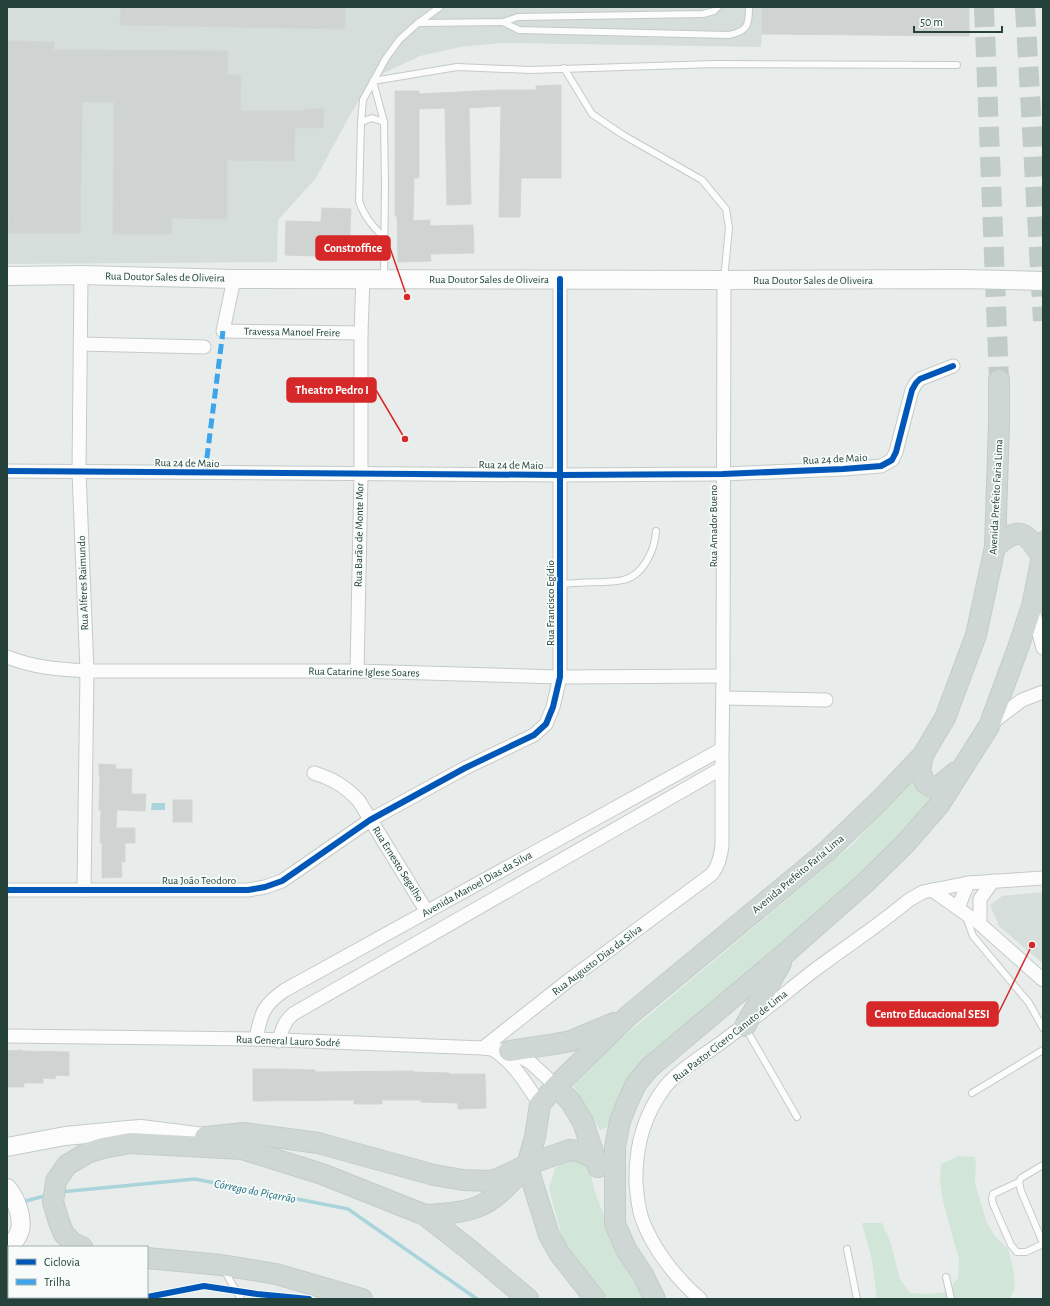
<svg xmlns="http://www.w3.org/2000/svg" width="1050" height="1306" viewBox="0 0 1050 1306" font-family="'Alegreya Sans',sans-serif">
	<style>
		.built { fill: #d6dedb }
		.green { fill: #d1e6d8 }
		.water { fill: #a9d4db }
		.lines { fill: none; stroke-linecap: round; stroke-linejoin: round }
		.stream { stroke: #a9d4db; stroke-width: 3.5 }
		.building { fill: #cfd4d2; stroke: #d1d6d4 }
		.primary-tunnel { stroke: #c1cbc8; stroke-width: 20; stroke-dasharray: 20 10; stroke-linecap: butt }
		.lane-casing { stroke: #c5cac8; stroke-width: 8 }
		.street-casing { stroke: #c5cac8; stroke-width: 15 }
		.secondary-casing { stroke: #c3cbc8; stroke-width: 20 }
		.primary-casing { stroke: #c3ccc9; stroke-width: 22 }
		.lane { stroke: #fcfcfc; stroke-width: 6 }
		.street { stroke: #fcfcfc; stroke-width: 13 }
		.secondary { stroke: #fcfcfc; stroke-width: 18 }
		.primary { stroke: #cfd7d5; stroke-width: 20 }
		.quiet { stroke: #3ea4ec; stroke-width: 5; stroke-dasharray: 10 5; stroke-linecap: butt }
		.cycleway-casing { stroke: #f7fbf9; stroke-width: 8 }
		.cycleway { stroke: #0057b8; stroke-width: 6 }
		.labels { text-anchor: middle; dominant-baseline: central; stroke-width: 3.5; stroke-linejoin: round; paint-order: stroke }
		.street-label { font-size: 11px; fill: #24423a; stroke: #f7fbf9 }
		.water-label { font-size: 12px; font-style: italic; fill: #1c6f80; stroke: #f7fbf9 }
		.leader { fill: none; stroke: #d62828; stroke-width: 1.5 }
		.callout-dot { fill: #d62828; stroke: #f7fbf9; stroke-width: 1.5 }
		.callout { fill: #d62828; stroke: #d62828; stroke-width: 1.5 }
		.callout-label { font-size: 12px; text-anchor: middle; font-weight: bold; fill: #fff }
	</style>
	<rect width="100%" height="100%" fill="#e8edeb"/>
	<g class="built">
		<polygon points="7,7 969,7 969,36 762,34 761,47 501,43 460,47 420,56 384,73 363,93 349,117 316,178 278,220 277,262 7,264"/>
		<polygon points="1043,892 1043,964 999,926 990,905 1002,896"/>
	</g>
	<g class="green">
		<polygon points="914,771 939,800 899,845 628,1079 610,1126 600,1130 573,1085 605,1052 853,844 894,798"/>
		<polygon points="959,1156 974,1157 976,1163 975,1183 986,1221 995,1236 1008,1249 1013,1268 1015,1288 1010,1299 877,1299 872,1260 862,1223 882,1223 890,1241 900,1279 910,1293 928,1294 947,1292 958,1278 959,1260 943,1201 940,1181 941,1164"/>
		<polygon points="569,1159 588,1162 595,1192 612,1237 648,1299 609,1299 593,1286 562,1237 549,1189 555,1168"/>
	</g>
	<polygon class="water" points="152,803 165,803 165,810 151,810"/>
	<g class="lines">
		<g class="stream">
			<polyline points="60,1192 195,1179 348,1209 477,1299"/>
			<polyline points="22,1202 48,1195"/>
		</g>
	</g>
	<g class="building">
		<polygon points="121,7 345,7 345,29 120,25"/>
		<polygon points="762,7 969,7 969,36 762,34"/>
		<polygon points="7,41 54,42 54,50 228,51 227,75 241,75 240,111 305,111 305,109 324,109 323,128 295,128 294,161 227,160 227,219 172,218 171,234 113,234 114,102 82,102 80,233 8,233 9,217 7,217"/>
		<polygon points="561,85 561,178 521,178 520,217 499,217 501,106 469,108 471,204 447,205 445,108 419,109 419,178 414,178 413,221 430,220 430,226 473,225 474,253 430,254 431,261 398,262 397,216 395,216 395,91 419,91 419,94 498,90 536,90 536,86"/>
		<polygon points="322,208 351,209 349,257 285,255 286,221 321,222"/>
		<polygon points="99,764 116,765 115,769 132,769 131,794 146,794 145,811 117,810 116,828 135,828 135,843 125,843 125,862 121,862 122,877 102,878 102,843 100,843 101,810 99,810 100,775 99,775"/>
		<rect x="173" y="800" width="19" height="22"/>
		<polygon points="22,1050 22,1051 69,1052 69,1076 56,1075 55,1079 43,1078 43,1083 24,1083 24,1087 7,1087 7,1051"/>
		<polygon points="253,1069 283,1069 315,1070 315,1072 414,1071 414,1072 449,1073 449,1074 485,1074 486,1108 458,1109 458,1103 421,1102 421,1100 382,1100 382,1104 354,1104 354,1100 253,1101"/>
	</g>
	<g class="lines">
		<g class="primary-tunnel">
			<polyline points="984,7 999,380"/>
			<polyline points="1025,7 1043,321"/>
		</g>
		<defs>
			<g id="lane">
				<path d="M503 22 519 30 729 35C748 31 749 25 749 7"/>
				<polyline points="418,23 503,22 518,17 703,14 714,11 718,7"/>
				<polyline points="564,68 592,114 623,135 702,180 726,209 729,228 724,279"/>
				<polyline points="373,81 457,67 530,70 715,64 957,65"/>
				<polyline points="373,81 384,122 385,185 384,278"/>
				<polyline points="361,122 372,118 384,122"/>
				<path d="M384 238C373 226 364 217 359 201L361 122 363 100 386 58 400 39 418 23 440 7"/>
				<path d="M560 584C575 583 590 582 604 582 610 581 617 582 623 580 643 576 655 550 656 531"/>
				<polyline points="966,917 973,936 1029,1003 1043,1028"/>
				<polyline points="746,1029 797,1117"/>
				<polyline points="972,1093 1043,1050"/>
				<polyline points="1043,1165 1021,1178 1019,1182 1021,1191 1043,1243"/>
				<polyline points="1019,1182 993,1194 992,1199 993,1204 1011,1245 1017,1252 1026,1252 1043,1244"/>
				<polyline points="847,1249 857,1299"/>
				<polyline points="224,1270 241,1299"/>
				<polyline points="946,1277 951,1299"/>
			</g>
			<g id="street">
				<polyline points="81,275 79,472 87,671 84,890"/>
				<polyline points="234,279 223,331 361,333"/>
				<polyline points="81,344 204,347"/>
				<polyline points="7,471 561,475 723,474 843,469 881,466 892,460 896,452 912,390 916,383 920,379 953,366"/>
				<polyline points="1032,607 1043,648"/>
				<path d="M7 657C36 668 56 669 87 671H357L560 677 723 676"/>
				<polyline points="357,671 361,474 361,333 363,278"/>
				<polyline points="723,698 826,700"/>
				<polyline points="990,724 1022,700 1043,692"/>
				<path d="M314 773C333 779 345 786 359 801L427 912"/>
				<polyline points="7,890 248,890 265,887 282,881 370,820 465,768 534,735 546,724 553,707 560,677 560,279"/>
				<polyline points="932,890 980,924 1043,980"/>
				<polyline points="958,908 968,883"/>
				<polyline points="980,924 980,899 993,881"/>
				<polyline points="7,1036 256,1039 483,1048 509,1051 530,1062 556,1086"/>
				<path d="M256 1039C261 1013 263 1005 285 990L722 749"/>
				<path d="M279 1041C282 1029 284 1022 293 1014L722 768"/>
				<path d="M483 1048 569 980 712 874C719 865 721 856 722 845V749L723 676 724 280"/>
				<path d="M494 1050C518 1067 524 1082 540 1104"/>
				<path d="M700 1299C676 1278 653 1249 642 1219 638 1207 637 1196 636 1183 635 1148 643 1116 665 1087 674 1075 687 1067 699 1058 714 1048 729 1037 743 1026 767 1009 789 990 812 972 844 948 878 926 909 900L923 892 968 883 1043 878"/>
			</g>
			<g id="secondary">
				<polyline points="7,276 81,275 234,279 724,280 964,279 1043,281"/>
				<polyline points="7,1147 65,1136 128,1130 141,1129 204,1137 218,1142"/>
				<path d="M7 1188C16 1199 23 1216 20 1230 18 1237 14 1242 10 1247"/>
				<polyline points="7,1277 9,1277"/>
			</g>
			<g id="primary">
				<path d="M995 547C1020 525 1026 532 1042 557"/>
				<polyline points="923,755 920,771 925,783 932,787 939,786 956,772"/>
				<polyline points="745,1026 781,963"/>
				<polyline points="509,1051 555,1044 571,1041 614,1023"/>
				<polyline points="556,1086 571,1102 583,1122 598,1167"/>
				<polyline points="205,1137 245,1133 318,1143 434,1175 463,1180 490,1181 498,1179 527,1165 569,1150 579,1151 596,1159"/>
				<path d="M425 1215C472 1212 488 1210 520 1172"/>
				<polyline points="82,1247 73,1243 64,1234 59,1222 53,1202 56,1181 67,1165 87,1153 103,1148 130,1143 242,1149 322,1174 425,1215 471,1251 528,1299"/>
				<polyline points="147,1258 221,1265 276,1274 362,1299"/>
				<polyline points="595,1299 559,1253 549,1235 527,1165 535,1137 540,1104 556,1086 628,1016 826,852 880,800 923,755 945,718 976,635 995,547 999,424 999,380"/>
				<polyline points="655,1299 643,1275 626,1249 615,1224 615,1147 620,1121 628,1101 636,1084 649,1068 788,951 865,883 905,844 939,805 989,726 1018,648 1032,606 1042,557 1043,542"/>
			</g>
		</defs>
		<use href="#lane" class="lane-casing"/>
		<use href="#street" class="street-casing"/>
		<use href="#secondary" class="secondary-casing"/>
		<use href="#primary" class="primary-casing"/>
		<use href="#lane" class="lane"/>
		<use href="#street" class="street"/>
		<use href="#secondary" class="secondary"/>
		<use href="#primary" class="primary"/>
		<polyline class="quiet" points="205,473 223,331"/>
		<defs>
			<g id="cycleway">
				<polyline points="7,471 561,475 723,474 843,469 881,466 892,460 896,452 912,390 916,383 920,379 953,366"/>
				<polyline points="7,890 248,890 265,887 282,881 370,820 465,768 534,735 546,724 553,707 560,677 560,279"/>
				<polyline points="137,1299 204,1286 257,1294 309,1299"/>
			</g>
		</defs>
		<use href="#cycleway" class="cycleway-casing"/>
		<use href="#cycleway" class="cycleway"/>
	</g>
	<g class="labels">
		<g class="street-label">
			<text transform="translate(165 277) rotate(1)">Rua Doutor Sales de Oliveira</text>
			<text x="489" y="279">Rua Doutor Sales de Oliveira</text>
			<text x="813" y="280">Rua Doutor Sales de Oliveira</text>
			<text transform="translate(292 332) rotate(1)">Travessa Manoel Freire</text>
			<text transform="translate(835 459) rotate(-3)">Rua 24 de Maio</text>
			<text transform="translate(187 463) rotate(1)">Rua 24 de Maio</text>
			<text transform="translate(511 465) rotate(1)">Rua 24 de Maio</text>
			<text transform="translate(996 497) rotate(-87)">Avenida Prefeito Faria Lima</text>
			<text transform="translate(713 526) rotate(-90)">Rua Amador Bueno</text>
			<text transform="translate(359 535) rotate(-89)">Rua Barão de Monte Mor</text>
			<text transform="translate(83 583) rotate(-92)">Rua Alferes Raimundo</text>
			<text transform="translate(550 603) rotate(-90)">Rua Francisco Egídio</text>
			<text transform="translate(364 672) rotate(1)">Rua Catarine Iglese Soares</text>
			<text transform="translate(398 864) rotate(58)">Rua Ernesto Segalho</text>
			<text transform="translate(798 874) rotate(-40)">Avenida Prefeito Faria Lima</text>
			<text x="199" y="880">Rua João Teodoro</text>
			<text transform="translate(477 884) rotate(-29)">Avenida Manoel Dias da Silva</text>
			<text transform="translate(597 960) rotate(-37)">Rua Augusto Dias da Silva</text>
			<text transform="translate(730 1036) rotate(-38)">Rua Pastor Cícero Canuto de Lima</text>
			<text transform="translate(288 1041) rotate(2)">Rua General Lauro Sodré</text>
		</g>
		<g class="water-label">
			<text transform="translate(255 1191) rotate(11)">Córrego do Piçarrão</text>
		</g>
	</g>
	<path class="leader" d="M407 297L390 248M405 439L376 390M1032 945L998 1014"/>
	<g class="callout-dot">
		<circle cx="407" cy="297" r="4"/>
		<circle cx="405" cy="439" r="4"/>
		<circle cx="1032" cy="945" r="4"/>
	</g>
	<g class="callout">
		<rect x="316" y="236" width="74" height="24" rx="4"/>
		<rect x="287" y="378" width="89" height="24" rx="4"/>
		<rect x="867" y="1002" width="131" height="24" rx="4"/>
	</g>
	<g class="callout-label">
		<text x="353" y="252">Constroffice</text>
		<text x="332" y="394">Theatro Pedro I</text>
		<text x="932" y="1018">Centro Educacional SESI</text>
	</g>
	<rect width="1050" height="1306" fill="none" stroke="#24423a" stroke-width="16"/>
	<rect x="8" y="1246" width="140" height="52" fill="#f7fbf9" stroke="#a3b1ad"/>
	<rect x="16" y="1259" width="20" height="6" fill="#0057b8" stroke="#a3b1ad"/>
	<text x="44" y="1266" font-size="12" fill="#24423a">Ciclovia</text>
	<rect x="16" y="1279" width="20" height="6" fill="#3ea4ec" stroke="#a3b1ad"/>
	<text x="44" y="1286" font-size="12" fill="#24423a">Trilha</text>
	<path d="M914 26v6h88v-6" fill="none" stroke="#24423a" stroke-width="2"/>
	<text x="920" y="26" font-size="12" fill="#24423a" stroke="#f7fbf9" stroke-width="3" paint-order="stroke">50 m</text>
</svg>
